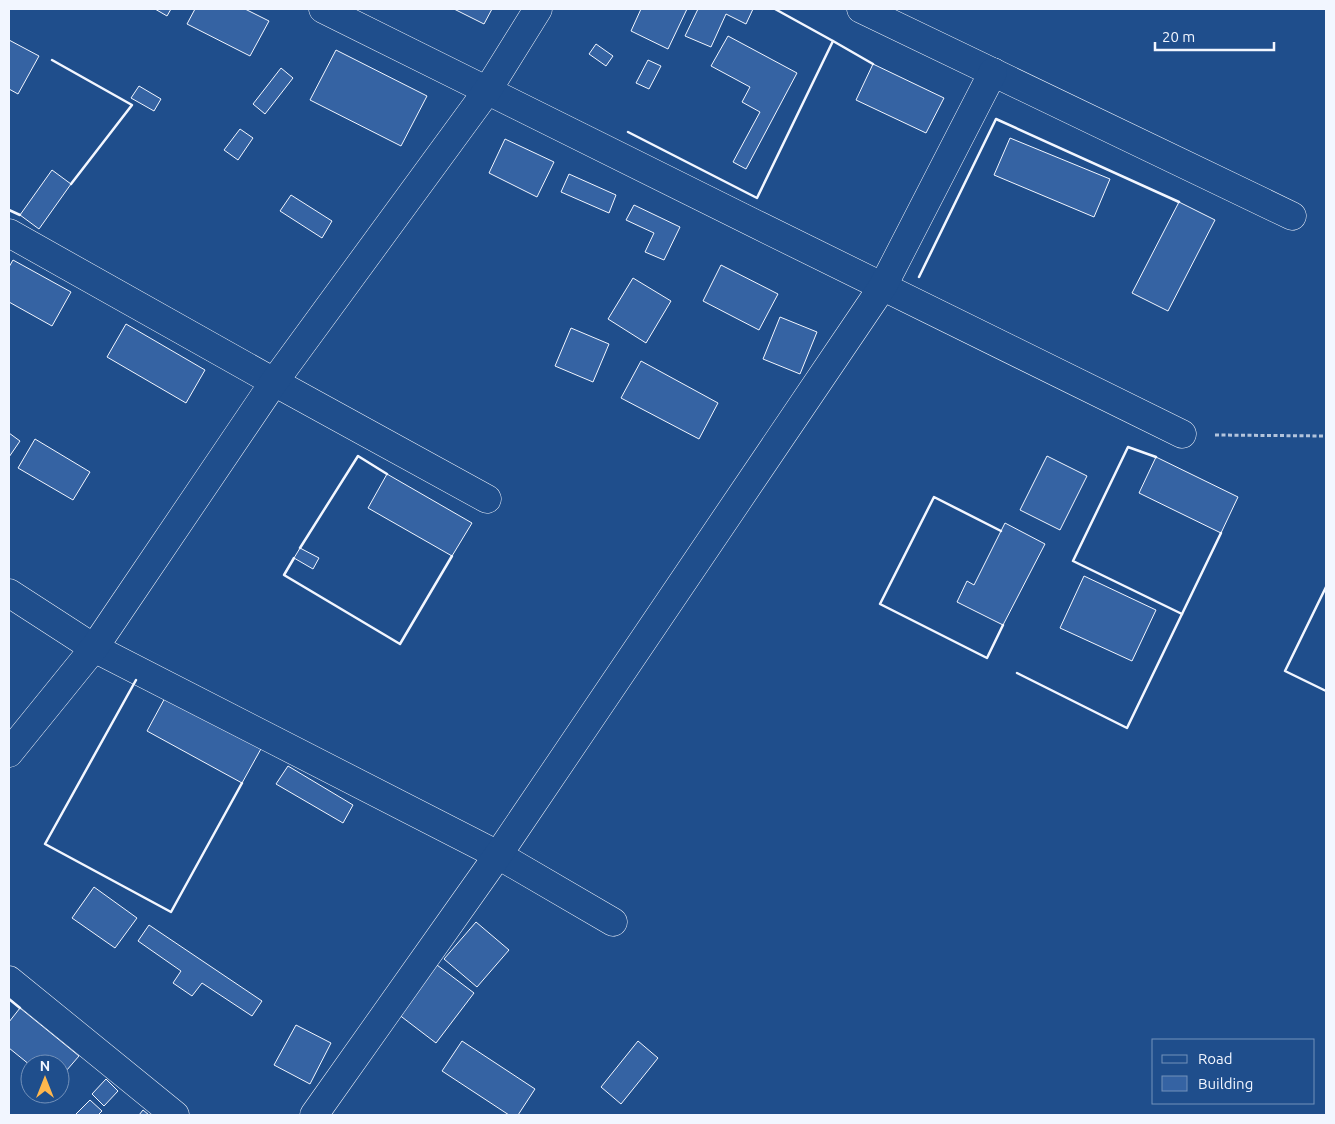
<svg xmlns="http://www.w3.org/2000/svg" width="1335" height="1124" viewBox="0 0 1335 1124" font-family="Ubuntu,sans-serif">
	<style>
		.building { fill: #3563a3; stroke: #f2f6ff }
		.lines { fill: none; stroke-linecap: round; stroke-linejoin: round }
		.street-casing { stroke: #f2f6ff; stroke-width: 29 }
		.path { stroke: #b3c4dc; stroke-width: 3; stroke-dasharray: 4 2.5; stroke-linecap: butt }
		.street { stroke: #1f4e8c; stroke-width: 28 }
		.wall { stroke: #f2f6ff; stroke-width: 2.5 }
	</style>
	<rect width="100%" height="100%" fill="#1f4e8c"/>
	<g class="building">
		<polygon points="155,9 171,9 167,16"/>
		<polygon points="195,9 245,9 269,21 250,56 187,24"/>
		<polygon points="454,9 492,9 484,24"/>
		<polygon points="641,9 687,9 668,49 631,31"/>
		<polygon points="698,9 753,9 746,24 726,14 711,47 685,36"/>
		<polygon points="728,36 797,73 746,169 733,162 760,112 742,102 750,87 711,66"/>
		<polygon points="9,40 39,56 18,94 9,89"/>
		<polygon points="596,44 613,56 606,66 589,54"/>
		<polygon points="336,50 427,96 401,146 310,100"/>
		<polygon points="648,60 661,66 649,89 636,83"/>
		<polygon points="873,64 944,98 926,133 856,100"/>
		<polygon points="281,68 293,78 265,114 253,104"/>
		<polygon points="139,86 161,99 154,111 131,98"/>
		<polygon points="240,129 253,138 238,160 224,150"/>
		<polygon points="1010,138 1110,179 1094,217 994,175"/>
		<polygon points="505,139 554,162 537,197 489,173"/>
		<polygon points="52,170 71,184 39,229 20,215"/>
		<polygon points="569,174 616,195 609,213 561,192"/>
		<polygon points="291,195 332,221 322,238 280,211"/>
		<polygon points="1179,202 1215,220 1168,311 1132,293"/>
		<polygon points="634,205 680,227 664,260 645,252 654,233 626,220"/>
		<polygon points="13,260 71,292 52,326 9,302 9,267"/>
		<polygon points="721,265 778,294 759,330 703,301"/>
		<polygon points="633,278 671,301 646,343 608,319"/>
		<polygon points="780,317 817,332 800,374 763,359"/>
		<polygon points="126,324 205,370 186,403 107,357"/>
		<polygon points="571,328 609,344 593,382 555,366"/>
		<polygon points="641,361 718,403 699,439 621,398"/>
		<polygon points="9,433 20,441 9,457"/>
		<polygon points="35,439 90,472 73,500 18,468"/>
		<polygon points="1047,456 1087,476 1060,530 1020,510"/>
		<polygon points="1156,457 1238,497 1221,533 1139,493"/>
		<polygon points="387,474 472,523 452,556 368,508"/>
		<polygon points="1005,523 1045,544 1003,625 957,602 967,581 974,585"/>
		<polygon points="300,548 319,558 313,569 294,558"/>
		<polygon points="1084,576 1156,610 1132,661 1060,628"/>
		<polygon points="166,696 262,747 242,783 147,731"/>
		<polygon points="288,766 353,805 343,823 276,784"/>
		<polygon points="94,887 137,918 115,948 72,918"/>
		<polygon points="476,922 509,950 477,987 444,959"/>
		<polygon points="149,925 262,1001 252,1016 202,983 192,996 173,983 181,971 138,941"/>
		<polygon points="437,965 474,993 436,1043 398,1014"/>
		<polygon points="20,1008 79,1056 60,1078 60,1064 30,1064 30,1065 9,1048 9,1022"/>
		<polygon points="296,1025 331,1043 310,1084 274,1065"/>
		<polygon points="462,1041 535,1089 518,1115 509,1115 442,1071"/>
		<polygon points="638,1041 658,1058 621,1104 601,1087"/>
		<polygon points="106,1079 118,1091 104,1106 92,1094"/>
		<polygon points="90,1100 102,1111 98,1115 75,1115"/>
		<polygon points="143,1110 149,1115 139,1115"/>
	</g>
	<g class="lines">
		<defs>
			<g id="street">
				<path d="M323 9C608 153 896 292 1182 434"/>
				<polyline points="861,9 1292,216"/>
				<polyline points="9,233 274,382 487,499"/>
				<polyline points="9,593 94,648 498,855 613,922"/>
				<polyline points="9,753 94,648 274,382 487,91 538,9"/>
				<polyline points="9,980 175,1115"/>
				<polyline points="314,1115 498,855 883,286 993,72"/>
			</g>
		</defs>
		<use href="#street" class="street-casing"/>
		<polyline class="path" points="1215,435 1326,436"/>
		<use href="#street" class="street"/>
		<g class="wall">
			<polyline points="833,41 873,64"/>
			<polyline points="52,60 132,105 71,184"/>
			<polyline points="628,132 757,198 833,41 775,9"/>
			<polyline points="9,210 20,215"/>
			<polyline points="919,277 996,119 1179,202"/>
			<polyline points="1001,531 934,497 880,604 987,658 1003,625"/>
			<polyline points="300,548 358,456 387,474"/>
			<polyline points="294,558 284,575 400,644 452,556"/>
			<polyline points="1326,587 1285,671 1326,691"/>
			<polyline points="1182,614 1221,533"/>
			<polyline points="1017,673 1127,728 1182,614 1073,561 1128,447 1156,457"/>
			<polyline points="136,680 45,844 171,912 242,783"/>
			<polyline points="9,999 20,1008"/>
		</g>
	</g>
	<rect width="1335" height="1124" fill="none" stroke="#f2f6ff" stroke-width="20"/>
	<rect x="1152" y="1039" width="162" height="65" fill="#1f4e8c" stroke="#7391ba"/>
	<rect x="1162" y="1055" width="25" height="8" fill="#1f4e8c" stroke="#7391ba"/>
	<text x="1198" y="1064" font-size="15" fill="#f2f6ff">Road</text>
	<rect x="1162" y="1076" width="25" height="15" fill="#3563a3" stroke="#7391ba"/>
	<text x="1198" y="1089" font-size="15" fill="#f2f6ff">Building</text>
	<g transform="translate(45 1079)"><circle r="24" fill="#1f4e8c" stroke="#7391ba"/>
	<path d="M0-4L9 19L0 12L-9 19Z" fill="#ffb74d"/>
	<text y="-8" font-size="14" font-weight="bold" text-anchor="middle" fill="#f2f6ff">N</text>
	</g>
	<path d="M1155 42v8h119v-8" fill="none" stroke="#f2f6ff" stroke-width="2.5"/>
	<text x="1162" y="42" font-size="15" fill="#f2f6ff" stroke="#1f4e8c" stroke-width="4" paint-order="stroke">20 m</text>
</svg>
